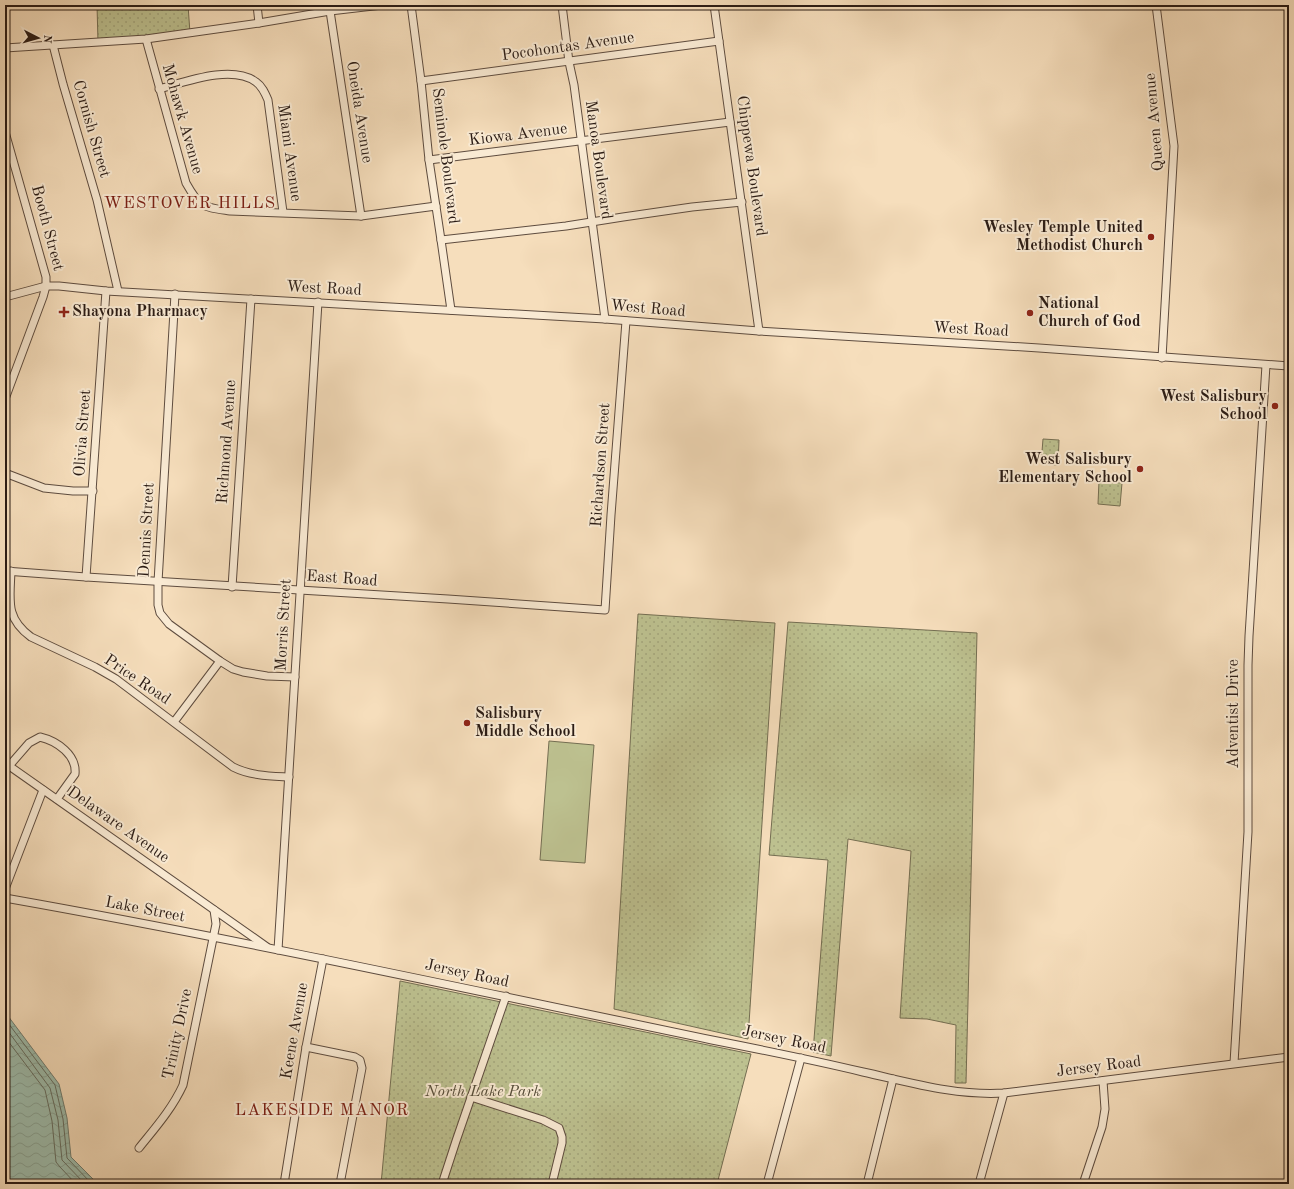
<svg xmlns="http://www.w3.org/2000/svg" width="1294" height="1189" viewBox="0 0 1294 1189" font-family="'Old Standard TT',serif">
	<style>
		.grass { fill: #bdc190; stroke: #746e52 }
		.park { fill: url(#park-dots); stroke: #746e52 }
		.water { fill: url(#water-waves); stroke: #6f7c70 }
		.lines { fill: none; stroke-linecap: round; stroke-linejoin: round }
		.shore { stroke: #646c60; stroke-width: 1 }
		.minor-casing { stroke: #5e4c3f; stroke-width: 9 }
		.minor { stroke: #f9ead3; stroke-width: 7 }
		.poi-dot { fill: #8f2418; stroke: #f9ead3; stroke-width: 1.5 }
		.labels { text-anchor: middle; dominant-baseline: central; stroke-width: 4; stroke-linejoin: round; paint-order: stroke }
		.street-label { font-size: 16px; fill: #2b1c15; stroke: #f9ead3 }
		.poi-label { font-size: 16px; font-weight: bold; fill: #2b1c15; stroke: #f9ead3; text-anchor: end }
		.park-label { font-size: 16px; font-style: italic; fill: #574e3a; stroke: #f9ead3 }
		.neighbourhood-label { font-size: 17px; letter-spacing: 1px; fill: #7a1f14; stroke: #f9ead3 }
	</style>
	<defs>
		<pattern id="park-dots" width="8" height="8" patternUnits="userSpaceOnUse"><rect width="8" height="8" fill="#bdc190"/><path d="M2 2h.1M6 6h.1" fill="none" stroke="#a3a57b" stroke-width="1.8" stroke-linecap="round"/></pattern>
		<pattern id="water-waves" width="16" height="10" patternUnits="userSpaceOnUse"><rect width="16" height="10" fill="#9dbcac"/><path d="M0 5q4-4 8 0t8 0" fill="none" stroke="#87a193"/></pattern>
	</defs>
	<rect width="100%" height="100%" fill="#f6debc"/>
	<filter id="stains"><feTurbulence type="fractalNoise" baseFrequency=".005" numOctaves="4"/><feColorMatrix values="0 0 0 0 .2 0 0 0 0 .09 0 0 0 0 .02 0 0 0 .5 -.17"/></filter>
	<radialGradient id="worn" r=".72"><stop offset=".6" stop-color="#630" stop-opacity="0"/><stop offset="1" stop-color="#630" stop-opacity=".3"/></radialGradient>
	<polygon class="grass" points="549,741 594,745 585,863 540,860"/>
	<g class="park">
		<polygon points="97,5 188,5 190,33 98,42"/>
		<polygon points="1043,439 1059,440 1058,465 1041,464"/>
		<polygon points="1099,481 1122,483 1120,506 1098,504"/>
		<polygon points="638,614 775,623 748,1039 614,1009"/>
		<polygon points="788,622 977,633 966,1083 955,1083 956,1025 927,1019 900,1018 911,851 848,839 831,1056 813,1052 828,860 769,855"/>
		<polygon points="400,981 751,1054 717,1184 381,1184"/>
	</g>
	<polygon class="water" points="5,1012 59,1084 67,1118 71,1157 98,1184 5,1184"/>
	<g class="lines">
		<g class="shore">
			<polyline points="5,1019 55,1085 63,1119 67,1158 92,1184"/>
			<polyline points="5,1027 50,1088 58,1120 62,1160 85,1184"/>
			<polyline points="5,1037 45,1090 52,1121 56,1162 60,1167 76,1184"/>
		</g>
		<defs>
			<g id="minor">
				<polyline points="257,5 259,23"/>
				<polyline points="411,5 421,81 429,160 441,240 451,310"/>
				<polyline points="562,5 569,62 574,85 605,319"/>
				<polyline points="714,5 759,331"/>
				<polyline points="1156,5 1174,146 1162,358"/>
				<polyline points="330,11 361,216"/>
				<path d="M146 39 186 183C200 208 203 207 230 211L361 216 436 206"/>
				<polyline points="53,45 63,84 97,200 118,291"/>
				<polyline points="5,48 146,39 259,23 330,11 382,5"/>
				<polyline points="421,81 719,41"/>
				<path d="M159 89C185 82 232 64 256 82 262 86 265 93 268 100L283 212"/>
				<polyline points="5,132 46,277 46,286 43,297 5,399"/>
				<polyline points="429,160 730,122"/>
				<polyline points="441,240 566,226 623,217 692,207 742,202"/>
				<polyline points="175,294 158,582 158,605 160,613 169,624 220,661 233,669 243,672 267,676 295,677"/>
				<polyline points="5,297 46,286 59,286 106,291 605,319 759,331 1039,348 1289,366"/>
				<polyline points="5,473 44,488 73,491 93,491"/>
				<polyline points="5,571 86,577 448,599 605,610 611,515 626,321"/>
				<path d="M11 571C10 600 5 618 31 637L95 667 116 679 233 767C251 776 270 776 289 777"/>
				<polyline points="86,577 106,291"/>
				<polyline points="232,587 251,299"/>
				<polyline points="174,722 220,661"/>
				<polyline points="5,763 267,947"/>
				<path d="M9 766 29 743 40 737C57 741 77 755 75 774L57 799"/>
				<polyline points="5,889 43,790"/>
				<path d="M5 898C242 940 477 991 712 1040 763 1050 813 1060 863 1072 909 1082 955 1096 1004 1093L1289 1057"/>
				<polyline points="278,950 318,302"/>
				<polyline points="306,1047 355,1057 360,1060 362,1068 340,1184"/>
				<polyline points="1234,1063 1248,832 1248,665 1249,636 1266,365"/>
				<polyline points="471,1097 543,1120 559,1128 562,1137 562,1143 552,1184"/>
				<path d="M139 1148C155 1128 172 1109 183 1085L216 924 214 910"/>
				<polyline points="284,1184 306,1047 323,959"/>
				<polyline points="442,1184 456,1141 506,996"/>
				<polyline points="767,1184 801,1058"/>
				<polyline points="867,1184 893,1079"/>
				<polyline points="979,1184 1004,1093"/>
				<polyline points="1083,1184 1102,1127 1105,1109 1103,1081"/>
			</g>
		</defs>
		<use href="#minor" class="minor-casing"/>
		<use href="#minor" class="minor"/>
	</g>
	<g class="poi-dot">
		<circle cx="1151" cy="237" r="4"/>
		<path d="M62 306h4v4h4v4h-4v4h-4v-4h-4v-4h4z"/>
		<circle cx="1030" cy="313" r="4"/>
		<circle cx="1275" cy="406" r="4"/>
		<circle cx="1140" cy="469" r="4"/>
		<circle cx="467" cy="723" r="4"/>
	</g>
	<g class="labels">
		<g class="street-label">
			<text transform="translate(568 47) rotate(-8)">Pocohontas Avenue</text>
			<text transform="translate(359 112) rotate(81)">Oneida Avenue</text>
			<text transform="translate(182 119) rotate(74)">Mohawk Avenue</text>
			<text transform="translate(1155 122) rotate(-95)">Queen Avenue</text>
			<text transform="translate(91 129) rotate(74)">Cornish Street</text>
			<text transform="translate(518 135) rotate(-7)">Kiowa Avenue</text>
			<text transform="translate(289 153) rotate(82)">Miami Avenue</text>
			<text transform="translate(445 156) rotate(83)">Seminole Boulevard</text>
			<text transform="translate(598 160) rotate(82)">Manoa Boulevard</text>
			<text transform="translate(751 166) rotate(82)">Chippewa Boulevard</text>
			<text transform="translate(47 228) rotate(75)">Booth Street</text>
			<text transform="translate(324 289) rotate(3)">West Road</text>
			<text transform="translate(648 309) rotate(5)">West Road</text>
			<text transform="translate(971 330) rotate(3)">West Road</text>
			<text transform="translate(83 433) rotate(-86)">Olivia Street</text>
			<text transform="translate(227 442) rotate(-86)">Richmond Avenue</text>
			<text transform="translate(601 465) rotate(-86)">Richardson Street</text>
			<text transform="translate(147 530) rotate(-87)">Dennis Street</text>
			<text transform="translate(342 579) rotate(4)">East Road</text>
			<text transform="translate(284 625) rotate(-87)">Morris Street</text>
			<text transform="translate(137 680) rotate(34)">Price Road</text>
			<text transform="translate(1234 714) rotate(-90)">Adventist Drive</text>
			<text transform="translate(118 825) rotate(35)">Delaware Avenue</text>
			<text transform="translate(145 910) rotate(11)">Lake Street</text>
			<text transform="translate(467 974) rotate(12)">Jersey Road</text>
			<text transform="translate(295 1031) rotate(-80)">Keene Avenue</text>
			<text transform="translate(178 1034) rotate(-78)">Trinity Drive</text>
			<text transform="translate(784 1040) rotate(12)">Jersey Road</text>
			<text transform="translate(1099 1067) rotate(-7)">Jersey Road</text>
		</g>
		<g class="poi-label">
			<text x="1143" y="228">Wesley Temple United<tspan x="1143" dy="18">Methodist Church</tspan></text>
			<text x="1038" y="304" text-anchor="start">National<tspan x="1038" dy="18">Church of God</tspan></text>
			<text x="72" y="312" text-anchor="start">Shayona Pharmacy</text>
			<text x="1267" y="397">West Salisbury<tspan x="1267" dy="18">School</tspan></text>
			<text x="1132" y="460">West Salisbury<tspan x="1132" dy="18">Elementary School</tspan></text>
			<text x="475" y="714" text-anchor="start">Salisbury<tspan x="475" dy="18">Middle School</tspan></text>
		</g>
		<g class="park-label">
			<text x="483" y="1092">North Lake Park</text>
		</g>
		<g class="neighbourhood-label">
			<text x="190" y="203">WESTOVER HILLS</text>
			<text x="322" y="1110">LAKESIDE MANOR</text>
		</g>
	</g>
	<rect width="1294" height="1189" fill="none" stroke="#f6debc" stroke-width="20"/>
	<rect x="6" y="6" width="1282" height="1177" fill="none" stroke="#2b1c15" stroke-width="2"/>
	<rect x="10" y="10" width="1274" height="1169" fill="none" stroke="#2b1c15"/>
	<g transform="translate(38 38) rotate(96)" stroke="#f9ead3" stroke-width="3" paint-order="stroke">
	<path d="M0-3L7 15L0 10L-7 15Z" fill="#2b1c15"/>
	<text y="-6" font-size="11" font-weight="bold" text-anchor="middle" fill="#2b1c15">N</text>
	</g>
	<rect width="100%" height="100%" filter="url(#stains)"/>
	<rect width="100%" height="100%" fill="url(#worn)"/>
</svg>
